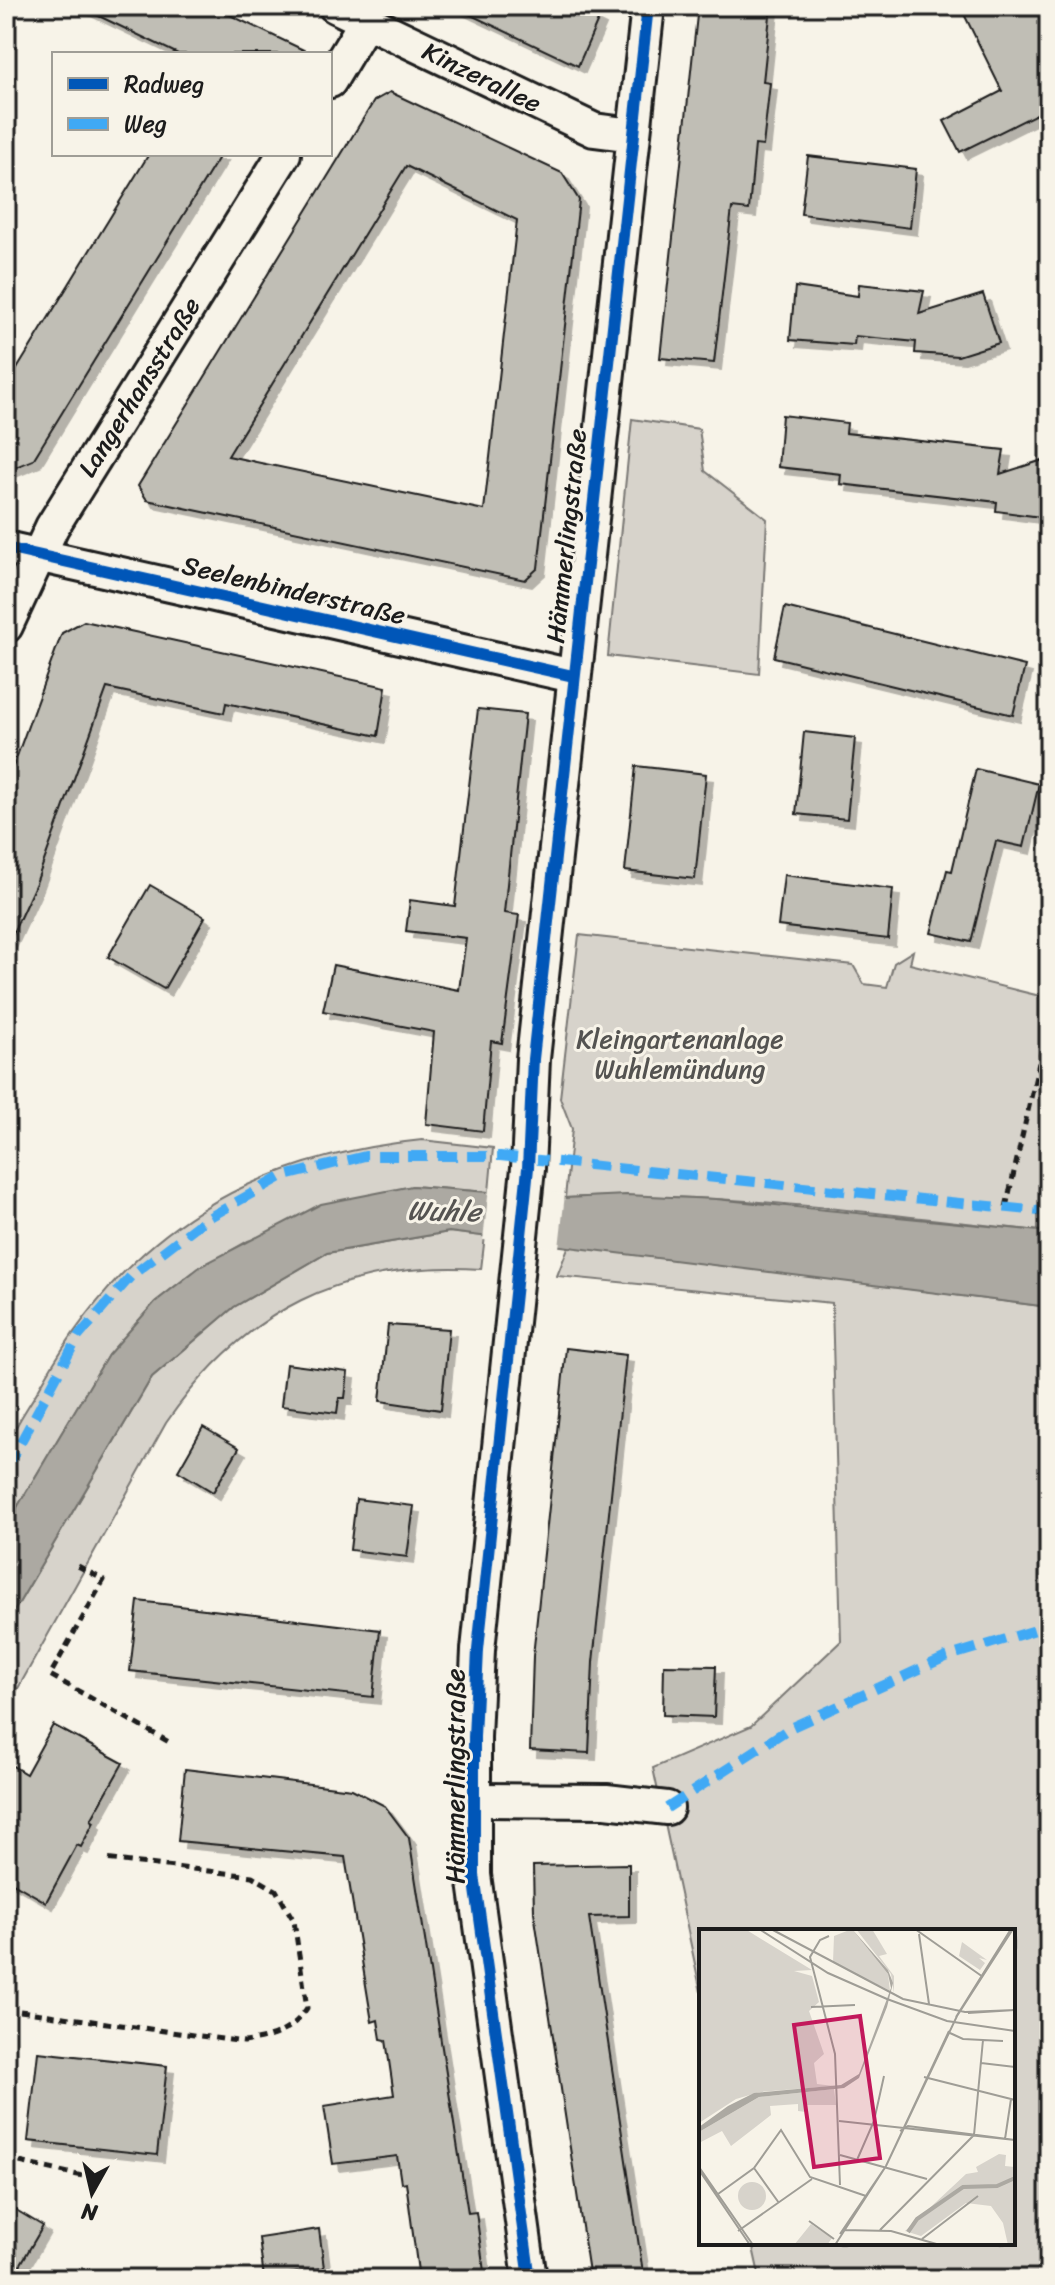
<svg xmlns="http://www.w3.org/2000/svg" width="1055" height="2285" viewBox="0 0 1055 2285" font-family="Sriracha,sans-serif">
	<style>
		.green { fill: #d7d3cb; stroke: #7a7874; stroke-width: 2 }
		.water { fill: #aca9a2; stroke: #72716c; stroke-width: 2 }
		.pier { fill: #f7f3e8 }
		.building { fill: #c0beb5; stroke: #1c1c1c; stroke-width: 2; fill-rule: evenodd; filter: url(#shadow) }
		.lines { fill: none; stroke-linecap: round; stroke-linejoin: round }
		.street-casing { stroke: #1c1c1c; stroke-width: 38 }
		.path { stroke: #1c1c1c; stroke-width: 5; stroke-dasharray: 8 6; stroke-linecap: butt }
		.street { stroke: #f7f3e8; stroke-width: 32 }
		.quiet { stroke: #3fa9f5; stroke-width: 10; stroke-dasharray: 20 10; stroke-linecap: butt }
		.cycleway-casing { stroke: #f7f3e8; stroke-width: 17 }
		.cycleway { stroke: #0057b8; stroke-width: 12 }
		.labels { text-anchor: middle; dominant-baseline: central; stroke-width: 6; stroke-linejoin: round; paint-order: stroke }
		.street-label { font-size: 26px; fill: #1c1c1c; stroke: #f7f3e8 }
		.park-label { font-size: 26px; fill: #545351; stroke: #f7f3e8 }
		.water-label { font-size: 28px; font-style: italic; fill: #565452; stroke: #f7f3e8 }
		.inset-river { fill: none; stroke: #aca9a2; stroke-width: 4 }
		.inset-road { fill: none; stroke: #9f9d96; stroke-width: 2 }
		.view { fill: #c2185b; fill-opacity: 0.15; stroke: #c2185b; stroke-width: 4 }
		.inset-edge { fill: none; stroke: #1c1c1c; stroke-width: 4 }
	</style>
	<defs>
		<filter id="shadow"><feDropShadow dx="7" dy="7" stdDeviation="0" flood-color="#0004"/></filter>
	</defs>
	<rect width="100%" height="100%" fill="#f7f3e8"/>
	<filter id="ink" filterUnits="userSpaceOnUse"><feTurbulence type="fractalNoise" baseFrequency=".0125" numOctaves="2"/><feDisplacementMap in="SourceGraphic" scale="16" xChannelSelector="R" yChannelSelector="G"/><feConvolveMatrix kernelMatrix="1 2 1 2 8 2 1 2 1" color-interpolation-filters="sRGB"/></filter>
	<g filter="url(#ink)">
		<g class="green">
			<polygon points="632,419 699,429 705,471 767,519 759,674 608,656"/>
			<path d="M579 935 853 965 864 984 887 987 894 963 913 951 910 964 1044 997 1049 975V1232C889 1216 727 1190 565 1198L572 1129 560 1098Z"/>
			<path d="M422 1140 493 1148 489 1192 412 1186 248 1241 192 1273 155 1302 108 1355 6 1526C6 1505 1 1465 7 1447 14 1425 31 1404 42 1383 127 1231 251 1157 422 1140Z"/>
			<path d="M449 1232 485 1236 481 1269C343 1260 244 1310 166 1423L6 1710V1625L152 1377 234 1307 327 1253Z"/>
			<polygon points="569,1245 1049,1307 1049,2279 760,2279 752,2243 1013,2243 1013,1931 701,1931 701,1992 653,1768 751,1726 841,1641 832,1303 557,1276"/>
		</g>
		<polygon class="water" points="412,1186 565,1198 626,1195 716,1199 1049,1232 1049,1307 449,1232 327,1253 234,1307 152,1377 6,1625 6,1526 108,1355 155,1302 201,1266 321,1204"/>
		<polygon class="pier" points="489,1188 565,1194 559,1248 483,1240"/>
		<g class="building">
			<polygon points="78,6 211,6 312,54 178,54"/>
			<polygon points="452,6 575,6 599,18 578,66"/>
			<polygon points="698,6 771,6 763,82 770,83 763,146 755,145 749,210 732,208 714,363 660,358"/>
			<polygon points="960,6 1049,6 1049,108 960,152 944,121 1002,91"/>
			<path d="M390 92 562 173 579 200 538 568 525 580 147 500 138 486 374 101ZM406 166 517 220 484 510 228 456Z"/>
			<polygon points="149,154 221,154 33,460 6,471 9,382"/>
			<polygon points="808,156 916,169 910,228 801,214"/>
			<polygon points="859,284 924,291 919,314 983,294 999,343 958,356 915,353 916,342 855,336 854,345 790,340 795,287 858,296"/>
			<polygon points="782,415 847,423 846,433 1004,450 1000,474 1049,458 1049,518 996,511 997,502 840,484 841,474 778,467"/>
			<polygon points="785,607 1025,666 1013,715 774,657"/>
			<polygon points="84,621 386,687 378,736 226,703 224,713 107,688 36,883 6,948 6,786 62,633"/>
			<polygon points="478,709 525,714 504,913 519,915 502,1043 491,1041 483,1131 426,1124 434,1032 323,1011 333,965 459,990 466,938 406,931 410,900 455,906"/>
			<polygon points="804,732 855,738 847,819 796,814"/>
			<polygon points="636,766 706,774 695,879 625,871"/>
			<polygon points="976,769 1039,784 1024,847 996,841 971,942 931,933 947,870 952,871"/>
			<polygon points="784,875 893,889 888,939 778,926"/>
			<polygon points="150,885 205,917 164,989 108,957"/>
			<polygon points="388,1325 449,1329 441,1410 380,1401"/>
			<polygon points="566,1348 626,1355 593,1662 589,1753 530,1750 533,1656"/>
			<polygon points="286,1364 348,1372 345,1398 339,1398 337,1413 281,1406"/>
			<polygon points="203,1427 239,1448 213,1492 178,1471"/>
			<polygon points="356,1499 414,1506 407,1557 350,1550"/>
			<polygon points="138,1601 380,1630 373,1697 130,1671"/>
			<polygon points="664,1665 716,1666 714,1717 663,1715"/>
			<polygon points="53,1725 123,1763 91,1820 94,1822 81,1847 77,1845 46,1902 6,1879 6,1762 26,1774"/>
			<polygon points="185,1769 352,1789 385,1806 409,1838 468,2213 476,2212 485,2279 419,2279 406,2182 401,2183 397,2156 333,2164 324,2106 394,2095 386,2040 381,2039 378,2020 372,2022 345,1857 178,1841"/>
			<polygon points="629,1864 629,1916 589,1917 644,2279 590,2279 534,1912 533,1866"/>
			<polygon points="38,2052 167,2066 157,2155 28,2141"/>
			<polygon points="6,2204 43,2226 12,2279 6,2279"/>
			<polygon points="319,2229 324,2268 264,2278 259,2238"/>
		</g>
		<g class="lines">
			<defs>
				<g id="street">
					<polyline points="335,6 594,130 633,135"/>
					<polyline points="330,81 366,21"/>
					<polyline points="6,548 573,676"/>
					<polyline points="6,626 52,527 284,154"/>
					<polyline points="474,1800 606,1801 667,1808"/>
					<polyline points="530,2279 474,1875 474,1737 478,1650 528,1168 533,1059 648,6"/>
				</g>
			</defs>
			<use href="#street" class="street-casing"/>
			<g class="path">
				<polyline points="1006,1207 1049,1019"/>
				<polyline points="78,1566 104,1580 50,1675 169,1742"/>
				<path d="M20 2011 244 2042C272 2038 291 2032 307 2008L294 1921 276 1890 252 1876 105 1859"/>
				<polyline points="6,2159 87,2177"/>
			</g>
			<use href="#street" class="street"/>
			<g class="quiet">
				<polyline points="6,1469 78,1337 131,1276 203,1221 281,1177 365,1156 500,1156 1049,1212"/>
				<polyline points="667,1808 790,1728 946,1657 1049,1626"/>
			</g>
			<defs>
				<g id="cycleway">
					<polyline points="6,548 573,676"/>
					<polyline points="530,2279 474,1875 474,1737 478,1650 528,1168 533,1059 648,6"/>
				</g>
			</defs>
			<use href="#cycleway" class="cycleway-casing"/>
			<use href="#cycleway" class="cycleway"/>
		</g>
	</g>
	<g class="labels">
		<g class="street-label">
			<text transform="translate(482 77) rotate(26)">Kinzerallee</text>
			<text transform="translate(139 387) rotate(-58)">Langerhansstraße</text>
			<text transform="translate(566 536) rotate(-84)">Hämmerlingstraße</text>
			<text transform="translate(294 590) rotate(13)">Seelenbinderstraße</text>
			<text transform="translate(455 1776) rotate(-90)">Hämmerlingstraße</text>
		</g>
		<g class="park-label">
			<text x="680" y="1039">Kleingartenanlage<tspan x="680" dy="30">Wuhlemündung</tspan></text>
		</g>
		<g class="water-label">
			<text transform="translate(444 1211) rotate(1)">Wuhle</text>
		</g>
	</g>
	<g transform="translate(699 1929)">
		<rect width="316" height="316" fill="#f7f3e8"/>
		<path d="M0 0H46L113 41 95 42 113 47 120 73 110 82 125 125 115 134 118 155 135 157 61 163 37 170 0 194ZM153 0 189 45 191 62 134 33 135 7ZM157 0H173L188 25 180 27 195 47V64L192 45ZM263 13 288 31 280 29 286 34 281 41 260 27ZM135 160 137 176H108L107 183 99 182V175L71 177 72 186 32 217 23 202 0 214V203L60 168ZM300 225 307 226 306 237 316 238V316H309L304 294 292 277 267 274 222 307 206 302 267 245 279 243 277 238ZM39 267a14 14 0 1 1 28 0a14 14 0 1 1-28 0ZM112 295 133 309 128 316H95Z" fill="#d7d3cb"/>
		<path d="M153 0 189 41 194 54 188 78 160 149 145 159 60 168 0 203V198L29 177 55 164 142 156 160 145 192 59 189 45Z" fill="#aca9a2"/>
		<path class="inset-river" d="M209 303 218 290 264 258 298 257 316 249"/>
		<path class="inset-road" d="M60 0 129 44 188 70 248 92 316 102M72 0 204 70 266 83 316 81M216 0 284 48M220 5 230 75M130 7 121 11 111 28 136 125 141 256M112 78 156 76M269 84 316 81M257 88 312 0M251 104 264 110 304 112M282 134 316 138M225 148 316 171M140 192 316 211M201 202 209 197 316 211M275 206 284 111M306 210 312 170M141 226 228 250M158 231 175 192 185 147M0 238 54 316M55 239 80 274M0 241 51 316M19 265 55 239 82 201 111 248 167 267M110 292 135 310M144 301 192 302 241 316M181 301 274 207M39 302 113 250M141 305 187 237 250 102M223 310 279 267M136 316 187 237 258 87 314 0"/>
		<path class="view" d="M161 87 181 229 115 238 95 96Z"/>
		<rect width="316" height="316" class="inset-edge"/>
	</g>
	<rect width="1055" height="2285" fill="none" stroke="#f7f3e8" stroke-width="32"/>
	<rect x="16" y="16" width="1023" height="2253" fill="none" stroke="#1c1c1c" stroke-width="3" filter="url(#ink)"/>
	<rect x="52" y="52" width="280" height="104" fill="#f7f3e8" stroke="#9f9d96" stroke-width="2"/>
	<rect x="68" y="78" width="40" height="12" fill="#0057b8" stroke="#9f9d96" stroke-width="2"/>
	<text x="124" y="92" font-size="24" fill="#1c1c1c">Radweg</text>
	<rect x="68" y="118" width="40" height="12" fill="#3fa9f5" stroke="#9f9d96" stroke-width="2"/>
	<text x="124" y="132" font-size="24" fill="#1c1c1c">Weg</text>
	<g transform="translate(92 2193) rotate(188)" stroke="#f7f3e8" stroke-width="6" paint-order="stroke">
	<path d="M0-6L14 30L0 20L-14 30Z" fill="#1c1c1c"/>
	<text y="-12" font-size="22" font-weight="bold" text-anchor="middle" fill="#1c1c1c">N</text>
	</g>
</svg>
